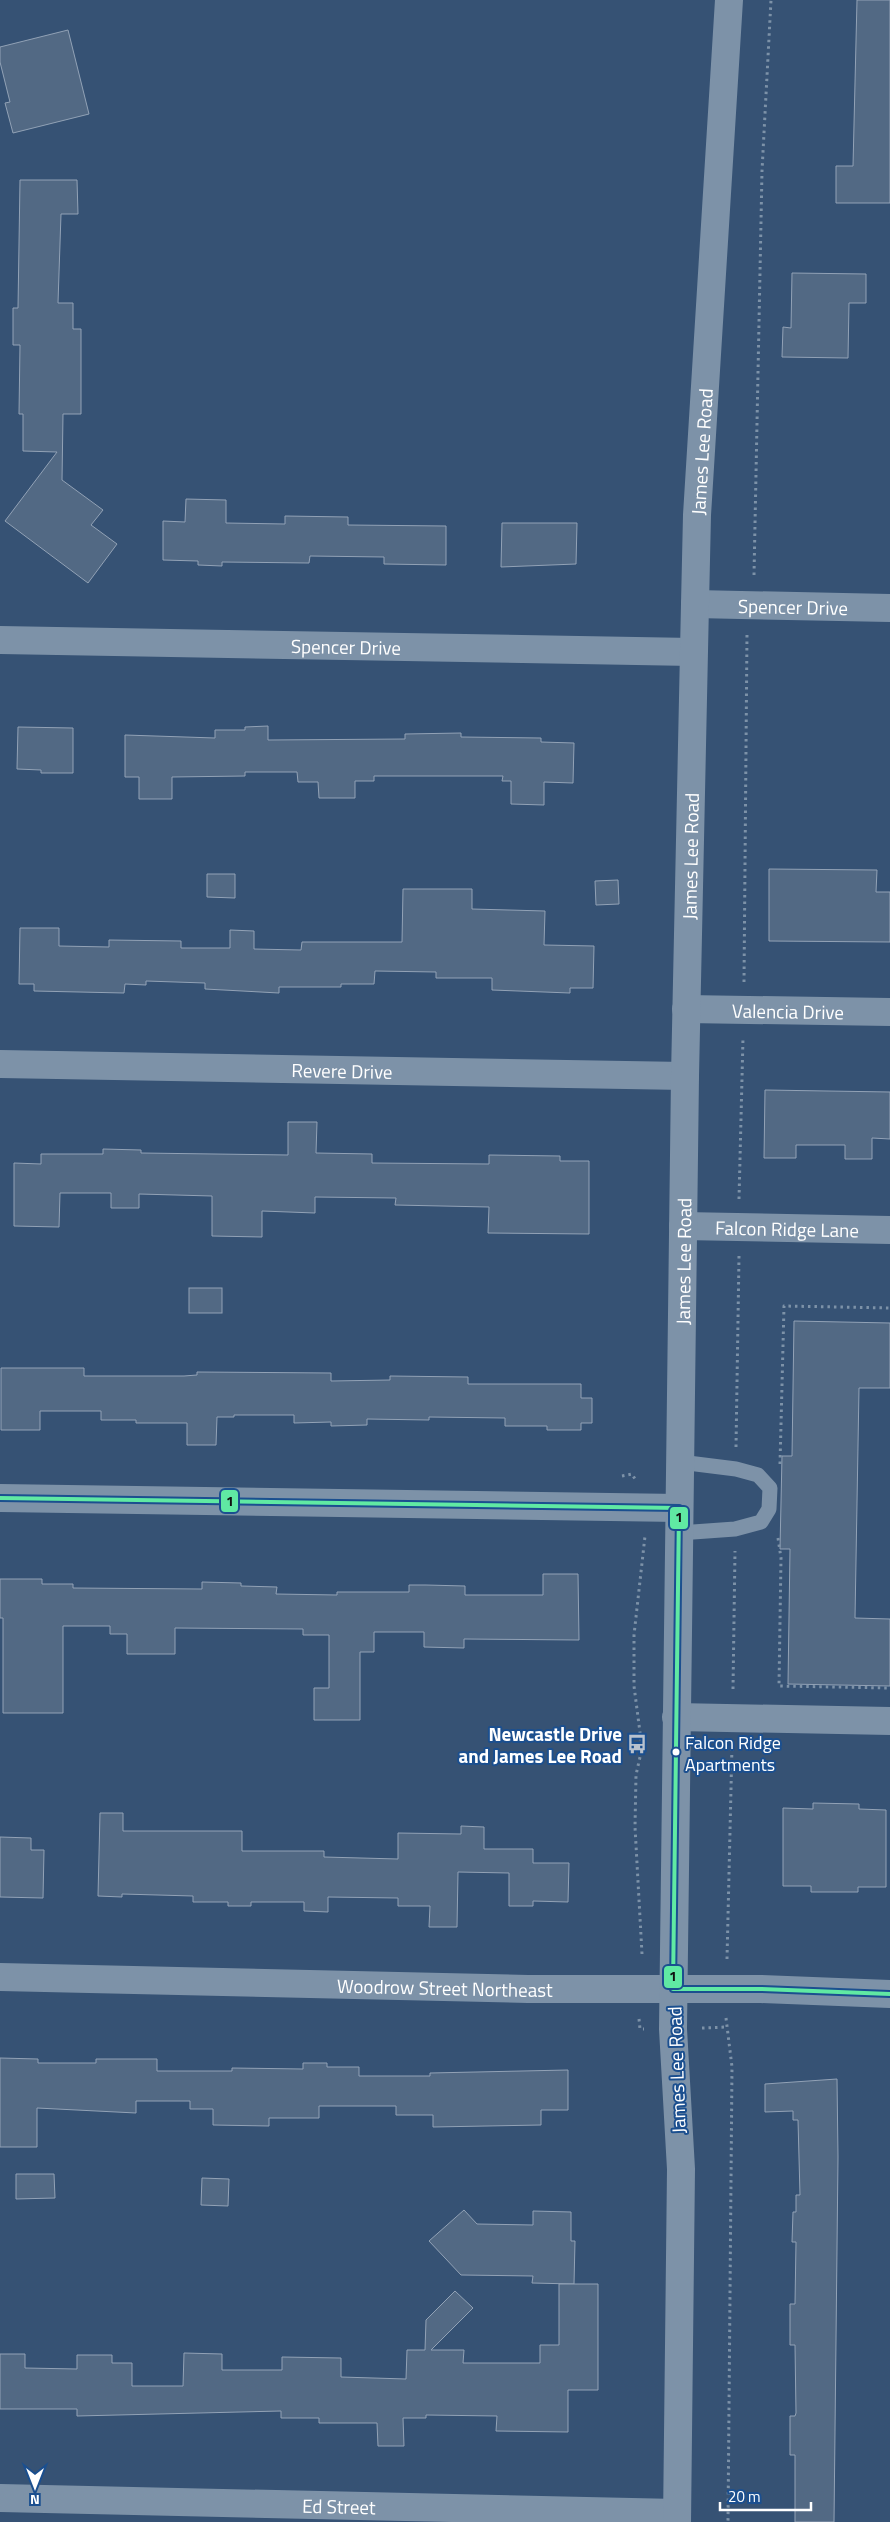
<svg xmlns="http://www.w3.org/2000/svg" width="890" height="2522" viewBox="0 0 890 2522" font-family="'Titillium Web',sans-serif">
	<style>
		.building { fill: #526984; stroke: #92a2b6 }
		.lines { fill: none; stroke-linecap: round; stroke-linejoin: round }
		.path { stroke: #7d92a8; stroke-width: 3; stroke-dasharray: 2.5 4; stroke-linecap: butt }
		.lane { stroke: #7d92a8; stroke-width: 15 }
		.street { stroke: #7d92a8; stroke-width: 28 }
		.bus-1-casing { stroke: #1b4f8f; stroke-width: 8 }
		.bus-1 { stroke: #60e9a3; stroke-width: 4 }
		.bus-dot { fill: #fff; stroke: #1b4f8f; stroke-width: 2 }
		.labels { text-anchor: middle; dominant-baseline: central; stroke-width: 4; stroke-linejoin: round; paint-order: stroke }
		.bus-label { font-size: 18px; fill: #fff; stroke: #1b4f8f; text-anchor: start }
		.street-label { font-size: 19px; fill: #fff; stroke: #1b4f8f }
		.poi-label { font-size: 19px; font-weight: bold; fill: #fff; stroke: #1b4f8f; text-anchor: end }
		.line-badge { stroke: #1b4f8f; stroke-width: 2 }
		.pale-badge-label { font-size: 14px; text-anchor: middle; font-weight: bold; fill: #111 }
	</style>
	<rect width="100%" height="100%" fill="#365274"/>
	<g class="building">
		<polygon points="857,0 890,0 890,203 836,203 836,166 853,166"/>
		<polygon points="68,30 89,114 13,133 5,103 10,102 0,62 0,47"/>
		<polygon points="20,180 77,180 78,214 61,214 58,303 73,303 73,329 81,329 81,414 63,414 62,480 103,510 91,525 117,544 88,583 5,521 57,452 23,451 23,414 19,414 20,345 13,345 13,308 18,308"/>
		<polygon points="792,273 866,274 866,303 849,303 848,358 782,357 783,327 791,328"/>
		<polygon points="186,499 226,500 226,523 285,524 285,516 348,517 348,525 446,526 446,565 384,564 384,557 310,556 309,563 222,562 222,566 198,565 198,561 163,560 163,521 185,522"/>
		<polygon points="502,523 577,523 576,564 501,567"/>
		<polygon points="268,726 268,740 405,739 405,734 461,733 461,737 541,738 541,742 574,743 573,783 544,782 544,805 511,804 511,781 502,781 503,776 374,776 374,781 355,781 355,798 319,798 318,782 298,782 297,772 245,772 245,776 172,777 172,799 139,799 139,777 125,777 125,735 215,738 215,730 245,730 245,727"/>
		<polygon points="18,727 73,728 73,773 41,773 41,770 17,769"/>
		<polygon points="769,869 877,870 876,892 890,892 890,942 769,941"/>
		<polygon points="207,874 235,874 235,898 207,897"/>
		<polygon points="618,880 619,904 596,905 595,881"/>
		<polygon points="403,889 472,889 472,909 545,911 544,945 594,946 593,988 570,988 570,993 492,990 492,978 436,978 436,972 375,971 374,984 341,984 341,987 279,987 279,993 205,989 205,983 146,981 146,985 125,984 124,993 34,991 34,984 19,984 20,928 59,928 59,946 109,947 109,940 181,941 181,948 230,948 230,930 254,931 254,949 301,950 302,942 402,942"/>
		<polygon points="765,1090 890,1092 890,1139 872,1138 872,1159 845,1159 845,1145 796,1145 796,1158 764,1158"/>
		<polygon points="288,1122 317,1122 316,1153 372,1154 372,1163 489,1164 489,1155 560,1156 560,1161 589,1161 589,1234 488,1233 489,1207 395,1205 396,1198 315,1197 315,1213 262,1211 262,1237 212,1236 212,1196 139,1194 139,1208 111,1208 111,1193 60,1193 59,1227 14,1226 14,1163 41,1164 41,1154 103,1154 103,1149 141,1150 141,1153 288,1155"/>
		<rect x="189" y="1288" width="33" height="25"/>
		<polygon points="794,1321 890,1323 890,1388 859,1388 855,1618 890,1619 890,1686 788,1684 790,1549 780,1549 782,1456 792,1456"/>
		<polygon points="1,1368 84,1368 84,1376 184,1376 197,1375 197,1372 331,1373 331,1381 390,1380 390,1376 468,1377 468,1384 581,1384 581,1398 592,1398 592,1423 581,1423 581,1430 547,1430 547,1426 505,1426 505,1418 429,1417 429,1420 367,1419 367,1425 331,1426 331,1422 294,1423 294,1415 234,1415 234,1417 217,1417 216,1445 187,1445 187,1423 136,1423 136,1420 101,1420 101,1411 40,1411 40,1430 1,1430"/>
		<polygon points="543,1574 578,1574 579,1640 464,1639 464,1648 424,1647 424,1632 374,1632 374,1652 360,1652 360,1720 314,1720 314,1688 329,1688 329,1635 303,1635 303,1629 175,1628 175,1654 127,1654 127,1634 110,1634 110,1626 63,1626 63,1713 3,1713 3,1618 0,1618 0,1579 42,1579 42,1584 73,1584 73,1588 202,1589 202,1582 241,1583 241,1586 277,1587 276,1594 337,1595 337,1592 409,1592 409,1585 426,1585 465,1586 465,1595 543,1595"/>
		<polygon points="813,1803 859,1804 859,1809 886,1810 886,1887 858,1887 858,1892 811,1892 811,1886 783,1886 783,1808 813,1809"/>
		<polygon points="100,1813 123,1813 123,1831 242,1831 242,1851 324,1851 324,1857 398,1859 398,1833 461,1834 461,1826 484,1827 484,1849 533,1849 533,1863 569,1863 568,1902 533,1901 533,1906 509,1906 509,1873 458,1872 457,1927 429,1927 430,1906 398,1906 398,1898 328,1897 328,1912 304,1911 304,1902 251,1902 251,1906 228,1906 228,1902 193,1902 193,1896 122,1894 122,1897 98,1896"/>
		<polygon points="0,1837 31,1838 31,1850 44,1850 43,1898 0,1897"/>
		<polygon points="0,2058 38,2059 38,2063 96,2063 96,2059 157,2059 157,2071 232,2071 232,2068 303,2069 303,2063 327,2063 327,2067 359,2067 359,2076 430,2076 430,2073 568,2070 568,2110 541,2110 541,2125 433,2127 433,2115 396,2115 396,2106 319,2106 319,2118 269,2118 269,2126 213,2125 213,2109 190,2109 190,2101 136,2101 136,2113 37,2108 37,2147 0,2147"/>
		<polygon points="837,2079 838,2157 834,2522 795,2522 795,2455 790,2455 790,2416 795,2416 796,2413 795,2345 790,2345 790,2304 795,2304 796,2242 792,2242 793,2212 796,2212 796,2195 800,2195 798,2120 793,2120 793,2111 765,2112 765,2084"/>
		<polygon points="16,2174 54,2174 55,2198 16,2199"/>
		<polygon points="202,2178 229,2179 228,2206 201,2205"/>
		<polygon points="464,2210 477,2224 533,2225 533,2211 571,2212 571,2241 575,2241 574,2284 532,2283 533,2276 461,2275 429,2241"/>
		<polygon points="559,2284 598,2284 598,2390 568,2390 568,2432 496,2431 497,2416 426,2415 426,2418 403,2418 404,2446 378,2446 377,2423 319,2423 319,2418 281,2418 281,2411 77,2416 77,2409 0,2409 0,2354 25,2354 25,2368 77,2369 77,2355 112,2355 112,2363 132,2363 132,2386 183,2386 184,2353 222,2354 222,2370 282,2370 282,2357 341,2358 341,2377 406,2379 407,2350 425,2350 426,2320 455,2291 473,2308 431,2350 464,2350 463,2363 540,2363 540,2345 559,2345"/>
	</g>
	<g class="lines">
		<g class="path">
			<polyline points="754,575 762,171 771,0"/>
			<polyline points="744,982 747,633"/>
			<polyline points="739,1199 743,1038"/>
			<polyline points="736,1447 739,1256"/>
			<polyline points="780,1464 784,1306 890,1308"/>
			<polyline points="622,1476 632,1474 635,1479"/>
			<polyline points="778,1538 781,1558 779,1686 890,1688"/>
			<polyline points="733,1689 735,1551"/>
			<polyline points="642,1954 635,1827 636,1775 642,1748 634,1686 634,1635 645,1536"/>
			<polyline points="727,1959 732,1746"/>
			<polyline points="726,2018 732,2067 728,2522"/>
			<polyline points="639,2019 640,2029 644,2029"/>
			<polyline points="702,2028 727,2027"/>
		</g>
		<polyline class="lane" points="679,1533 735,1529 761,1522 769,1509 770,1488 758,1475 736,1469 680,1462"/>
		<g class="street">
			<path id="s1" d="M695 604 890 608"/>
			<path id="s2" d="M0 640 693 652"/>
			<path id="s3" d="M686 1009 890 1012"/>
			<path id="s4" d="M0 1064 685 1076"/>
			<path id="s5" d="M683 1226 890 1230"/>
			<polyline points="0,1498 679,1508"/>
			<polyline points="676,1717 890,1721"/>
			<path id="s6" d="M0 1977 528 1989H761L890 1994"/>
			<path id="s7" d="M0 2498 677 2513"/>
			<path id="s8" d="M677 2522 681 2169 673 2029 685 1076 695 604 697 515 729 0"/>
		</g>
		<defs>
			<polyline id="bus-1" points="0,1498 679,1508 673,1989 761,1989 890,1994"/>
		</defs>
		<use href="#bus-1" class="bus-1-casing"/>
		<use href="#bus-1" class="bus-1"/>
	</g>
	<defs>
		<symbol id="bus-bare" viewBox="-9 -9 18 18"><path d="M-5-6H5V4H4V6H2V4H-2V6H-4V4H-5ZM-3.5-4V0h7V-4ZM-3.5 1.2v1.5H-2V1.2ZM2 1.2v1.5H3.5V1.2Z" fill="#b9c2ce" stroke="#1b4f8f" stroke-width="2.5" paint-order="stroke"/></symbol>
	</defs>
	<g fill-rule="evenodd">
		<use href="#bus-bare" x="623" y="1730" width="28" height="28"/>
	</g>
	<circle class="bus-dot" cx="676" cy="1752" r="4.5"/>
	<g class="labels">
		<g class="bus-label">
			<text x="685" y="1742">Falcon Ridge<tspan x="685" dy="22">Apartments</tspan></text>
		</g>
		<g class="street-label">
			<text stroke="none"><textPath href="#s8" startOffset="2071">James Lee Road</textPath></text>
			<text stroke="none"><textPath href="#s1" startOffset="98">Spencer Drive</textPath></text>
			<text stroke="none"><textPath href="#s2" startOffset="346">Spencer Drive</textPath></text>
			<text stroke="none"><textPath href="#s8" startOffset="1666">James Lee Road</textPath></text>
			<text stroke="none"><textPath href="#s3" startOffset="102">Valencia Drive</textPath></text>
			<text stroke="none"><textPath href="#s4" startOffset="342">Revere Drive</textPath></text>
			<text stroke="none"><textPath href="#s5" startOffset="104">Falcon Ridge Lane</textPath></text>
			<text stroke="none"><textPath href="#s8" startOffset="1261">James Lee Road</textPath></text>
			<text stroke="none"><textPath href="#s6" startOffset="445">Woodrow Street Northeast</textPath></text>
			<text transform="translate(676 2070) rotate(-92)">James Lee Road</text>
			<text stroke="none"><textPath href="#s7" startOffset="339">Ed Street</textPath></text>
		</g>
		<g class="poi-label">
			<text x="622" y="1733">Newcastle Drive<tspan x="622" dy="22">and James Lee Road</tspan></text>
		</g>
	</g>
	<g class="line-badge">
		<rect x="220" y="1489" width="19" height="24" rx="5" fill="#60e9a3"/>
		<rect x="669" y="1506" width="20" height="24" rx="5" fill="#60e9a3"/>
		<rect x="663" y="1965" width="20" height="24" rx="5" fill="#60e9a3"/>
	</g>
	<g class="pale-badge-label">
		<text x="230" y="1506">1</text>
		<text x="679" y="1522">1</text>
		<text x="673" y="1981">1</text>
	</g>
	<g transform="translate(35 2487) rotate(180)" stroke="#1b4f8f" stroke-width="4" paint-order="stroke">
	<path d="M0-4L9 19L0 12L-9 19Z" fill="#ffffff"/>
	<text y="-8" font-size="14" font-weight="bold" text-anchor="middle" fill="#ffffff">N</text>
	</g>
	<path d="M720 2502v8h91v-8" fill="none" stroke="#ffffff" stroke-width="2.5"/>
	<text x="728" y="2502" font-size="15" fill="#ffffff" stroke="#1b4f8f" stroke-width="4" paint-order="stroke">20 m</text>
</svg>
